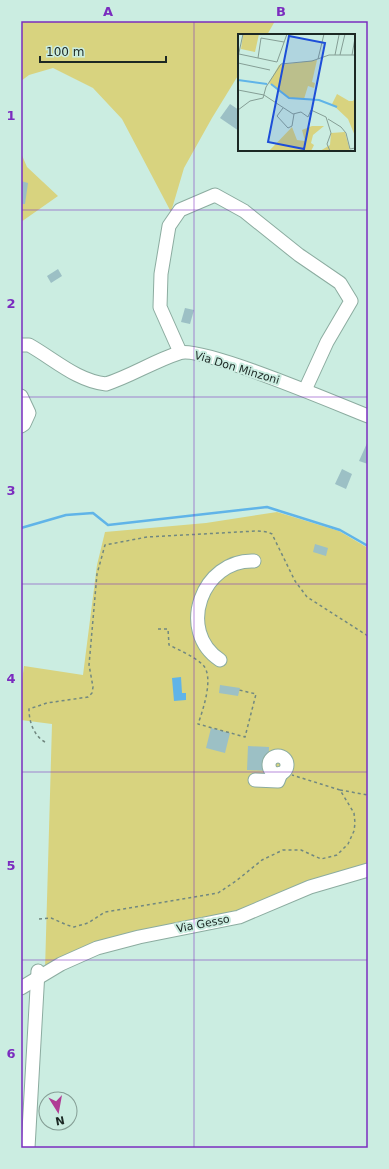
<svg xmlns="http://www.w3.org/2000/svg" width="389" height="1169" viewBox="0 0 389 1169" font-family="'DejaVu Sans',sans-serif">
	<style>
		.green { fill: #d8d37f }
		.water { fill: #60b4e8 }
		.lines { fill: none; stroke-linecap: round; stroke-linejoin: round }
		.stream { stroke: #60b4e8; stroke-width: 2.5 }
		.building { fill: #9cc0c5 }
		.minor-casing { stroke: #8caca0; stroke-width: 15 }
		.path { stroke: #718880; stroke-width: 1.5; stroke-dasharray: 3 3; stroke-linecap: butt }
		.minor { stroke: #fff; stroke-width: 13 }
		.grid { fill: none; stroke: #7b2cbf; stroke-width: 1; stroke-opacity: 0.55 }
		.labels { text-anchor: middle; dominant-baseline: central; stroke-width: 4; stroke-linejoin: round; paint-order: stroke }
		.street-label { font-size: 11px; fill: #1c2824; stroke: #cbede1 }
		.inset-river { fill: none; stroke: #60b4e8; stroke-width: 2 }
		.inset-road { fill: none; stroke: #859e95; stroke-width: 1 }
		.view { fill: #1d4ed8; fill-opacity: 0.15; stroke: #1d4ed8; stroke-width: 2 }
		.inset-edge { fill: none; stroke: #1c2824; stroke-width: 2 }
		.neatline { fill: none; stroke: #7b2cbf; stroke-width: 1.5 }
		.grid-label { font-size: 13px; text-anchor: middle; font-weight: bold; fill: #7b2cbf }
	</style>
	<rect width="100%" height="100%" fill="#cbede1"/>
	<g class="green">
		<polygon points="21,21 275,21 267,35 239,35 239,74 212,118 184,168 171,212 122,119 93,88 53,68 29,75 21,81"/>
		<polygon points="21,153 27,167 58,196 21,222"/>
		<polygon points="277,512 339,531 368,548 368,871 224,923 180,927 45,970 52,724 21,720 21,688 24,666 83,675 97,565 105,532 206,523"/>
	</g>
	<polygon class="water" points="181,677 182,693 186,693 186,700 174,701 172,678"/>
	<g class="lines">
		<polyline class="stream" points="21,528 66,515 93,513 108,525 267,507 340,530 368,546"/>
	</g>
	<g class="building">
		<polygon points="230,104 239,110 239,131 220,118"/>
		<polygon points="21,181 28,183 25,204 21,204"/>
		<polygon points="58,269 62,276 51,283 47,276"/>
		<polygon points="185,308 194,310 190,324 181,322"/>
		<polygon points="368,441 368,464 359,461"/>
		<polygon points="342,469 352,474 346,489 335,484"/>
		<polygon points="315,544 328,548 326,556 313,552"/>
		<polygon points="220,685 240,688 238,696 219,693"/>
		<polygon points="211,728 230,733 225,753 206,748"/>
		<polygon points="248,746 269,747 268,771 247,770"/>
	</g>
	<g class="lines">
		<defs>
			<g id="minor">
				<path d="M21 345H29C54 359 77 381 106 384 131 376 154 361 179 353 200 345 340 405 368 416"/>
				<polyline points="180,352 160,307 161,274 169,226 180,210 215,195 244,211 299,255 340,283 351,301 327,342 305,390"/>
				<polyline points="21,396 29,413 24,424 21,426"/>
				<path d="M220 660C176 631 202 559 254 561"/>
				<circle cx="278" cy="765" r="9"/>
				<polyline points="255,780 278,781 281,773"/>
				<polyline points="21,988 61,964 97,948 139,937 239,917 310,887 368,870"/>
				<polyline points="28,1148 38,971"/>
			</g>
		</defs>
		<use href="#minor" class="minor-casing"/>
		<g class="path">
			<path d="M158 629H168L169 645C179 650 193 656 202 664 215 675 203 710 198 724L245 737 256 694 239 690"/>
			<path d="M45 742C34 736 29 722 29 709L47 703 88 697 92 693 93 687 89 665 97 574 105 545 147 537 257 531 268 532 272 534 295 581 307 597 368 636"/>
			<polyline points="340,790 368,795"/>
			<polyline points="39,919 51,918 67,925 74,927 88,923 105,912 218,893 236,881 262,860 283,850 301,850 321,859 337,855 348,844 354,831 355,823 354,813 340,790 292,775"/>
		</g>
		<use href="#minor" class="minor"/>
	</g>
	<path class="grid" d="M194 21V1148M21 210H368M21 397H368M21 584H368M21 772H368M21 960H368"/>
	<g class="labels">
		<g class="street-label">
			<text transform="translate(237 368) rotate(17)">Via Don Minzoni</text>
			<text transform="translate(203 924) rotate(-11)">Via Gesso</text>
		</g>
	</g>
	<g transform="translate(238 34)">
		<rect width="117" height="117" fill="#cbede1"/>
		<path d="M21 0 17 18 3 15 5 1ZM79 26 74 48 77 49 76 54 70 52 66 65 50 64 31 49 41 31ZM99 60 111 67H115L117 64V102L110 85 94 70ZM74 92H86L75 101 73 109 76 111 73 117H31L54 93 59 106 67 107 64 96ZM107 98 112 117H82L92 111 93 99Z" fill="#d8d37f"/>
		<path class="inset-river" d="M0 46 29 50M33 50 51 64 81 66 99 73"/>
		<path class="inset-road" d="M1 20 39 28M97 21 101 1M102 21 107 0M114 21 117 4M0 23 5 0M20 24 23 4 46 8M80 25 86 0M39 28 49 0M0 29 32 36M0 56 26 61 55 80 63 78 70 83 73 76 88 83 93 99 89 110 92 117M45 74 39 82 50 94 54 92 56 80M0 76 12 67 25 64 28 53 43 30 74 27 91 21H117M90 85 103 93 108 99 112 115 117 114"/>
		<path class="view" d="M51 2 87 9 66 115 30 108Z"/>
		<rect width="117" height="117" class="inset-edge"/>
	</g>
	<rect width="389" height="1169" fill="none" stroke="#cbede1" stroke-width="44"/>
	<g transform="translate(58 1111) rotate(169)"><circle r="19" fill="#cbede1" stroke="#859e95"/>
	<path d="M0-3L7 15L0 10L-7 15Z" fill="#b03c95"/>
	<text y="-6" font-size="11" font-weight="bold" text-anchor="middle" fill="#1c2824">N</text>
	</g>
	<path d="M40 56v6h126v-6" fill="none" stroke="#1c2824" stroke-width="2"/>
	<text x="46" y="56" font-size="12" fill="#1c2824" stroke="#cbede1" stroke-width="3" paint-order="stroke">100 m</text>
	<rect x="22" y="22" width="345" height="1125" class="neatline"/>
	<g class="grid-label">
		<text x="108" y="16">A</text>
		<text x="281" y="16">B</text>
		<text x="11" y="120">1</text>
		<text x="11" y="308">2</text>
		<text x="11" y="495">3</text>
		<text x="11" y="683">4</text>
		<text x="11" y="870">5</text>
		<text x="11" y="1058">6</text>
	</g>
</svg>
